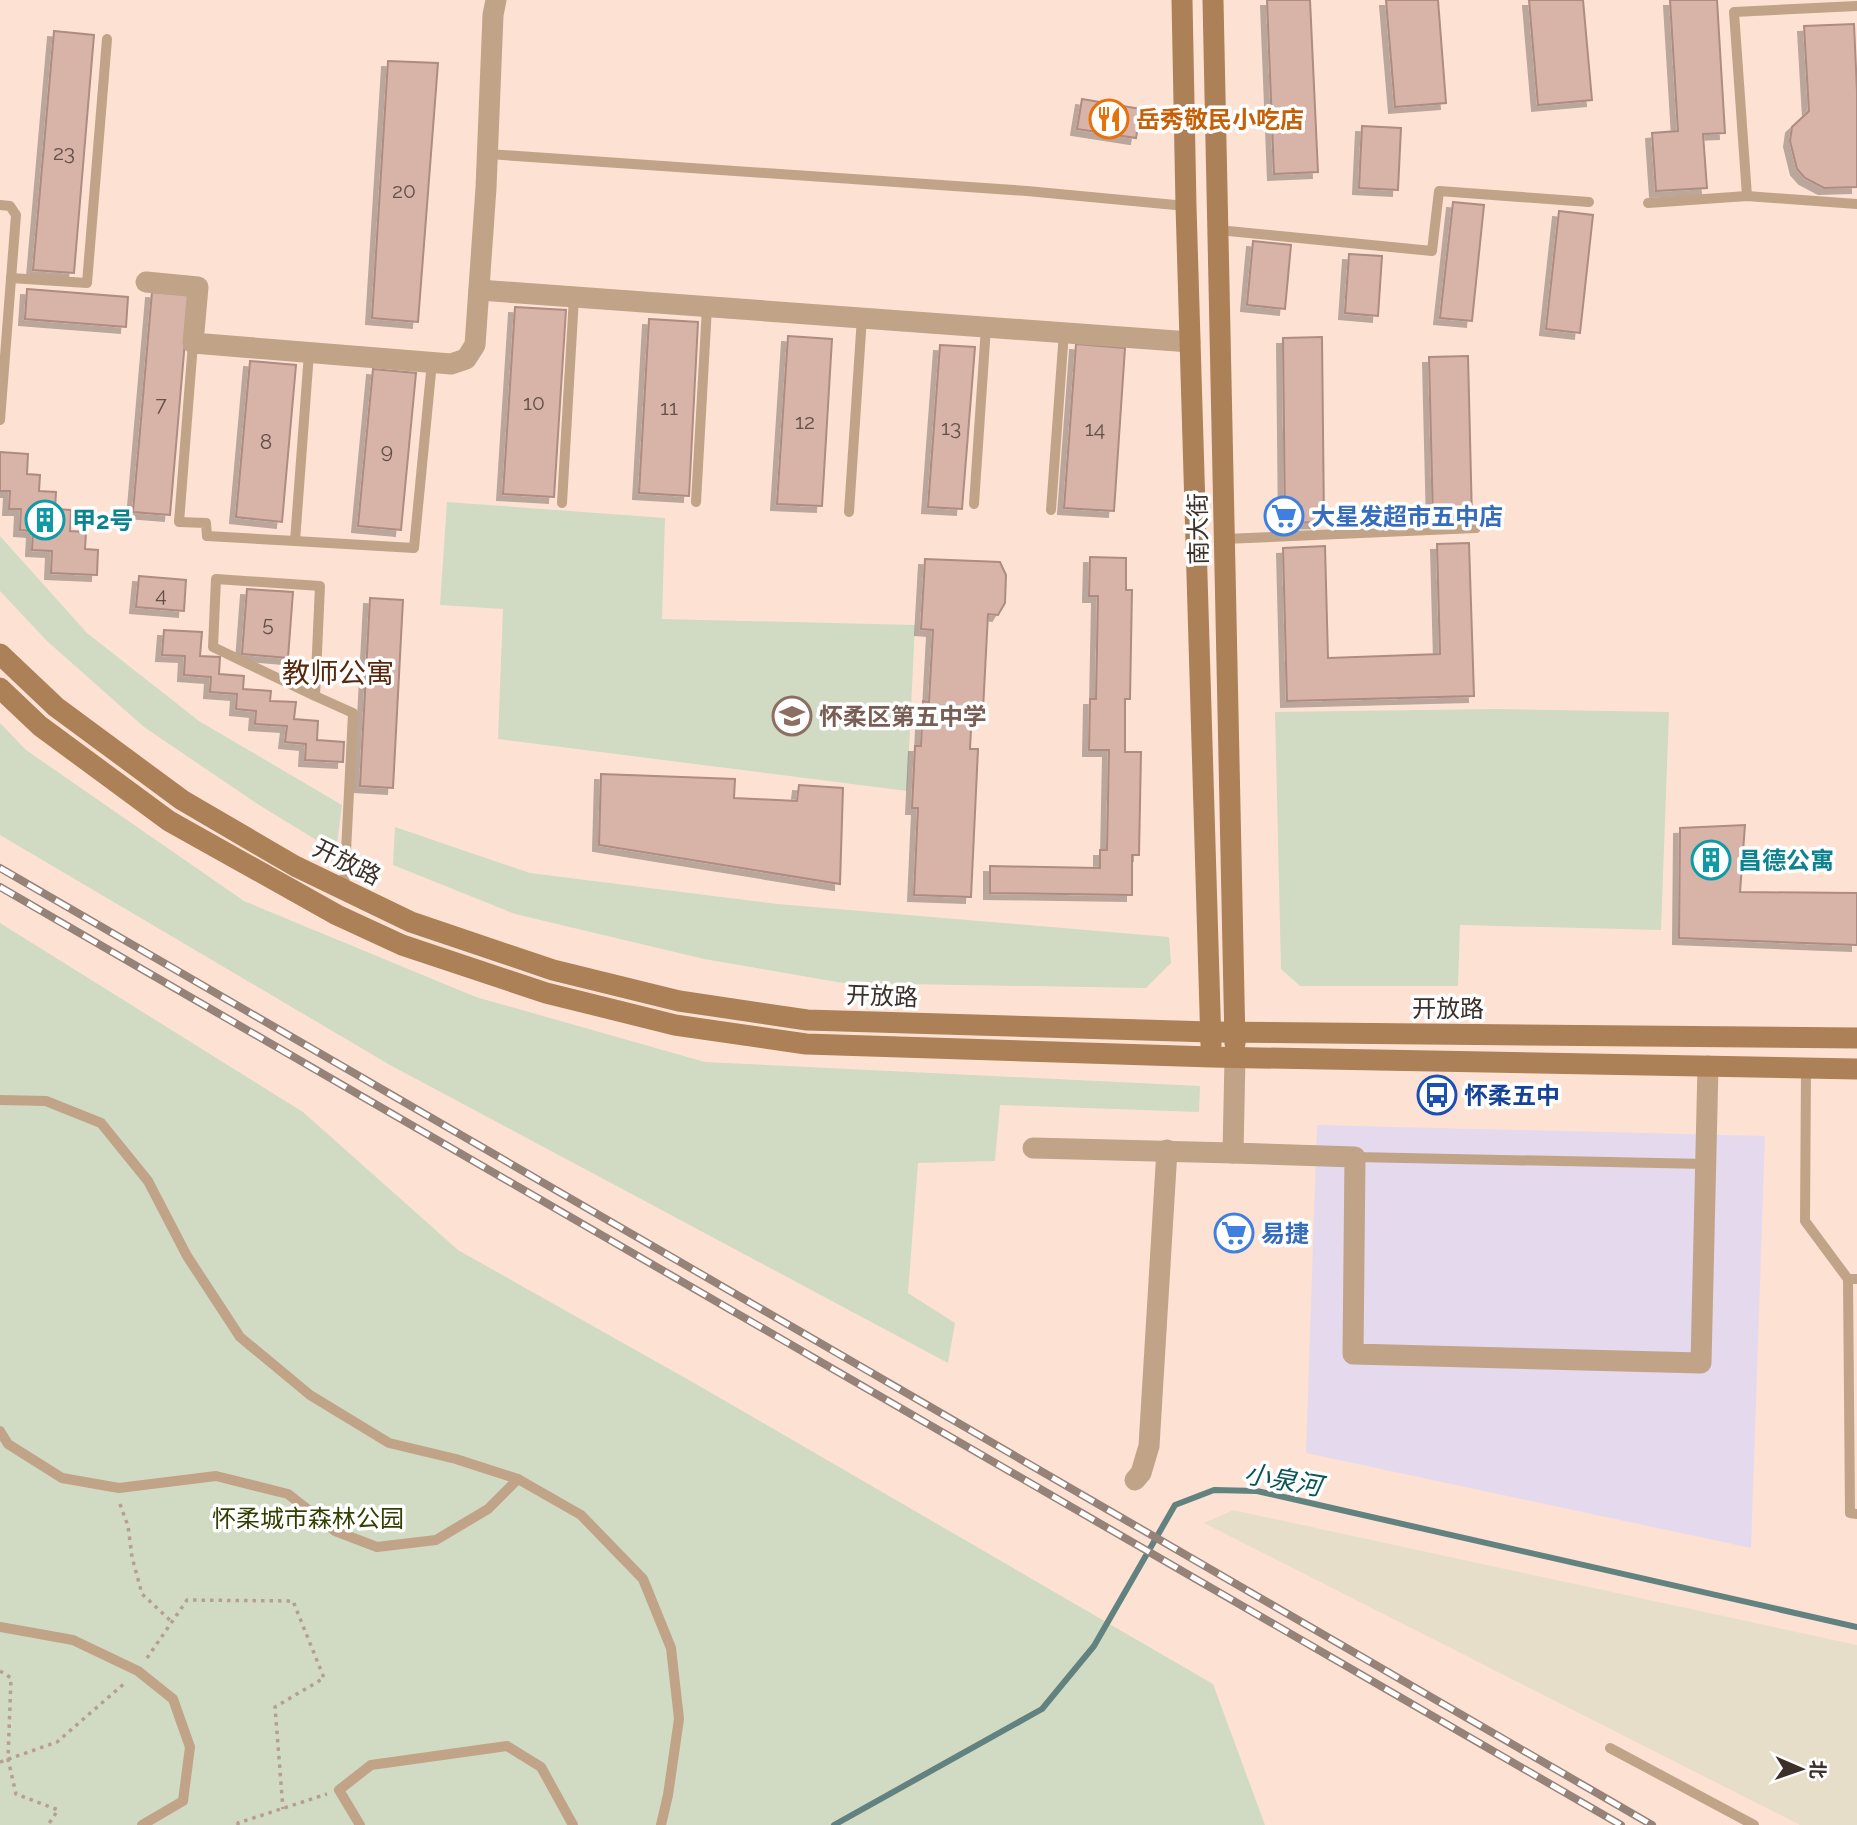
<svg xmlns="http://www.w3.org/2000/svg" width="1857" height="1825" viewBox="0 0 1857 1825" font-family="Raleway,'Noto Sans SC',sans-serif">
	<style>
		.commercial { fill: #e5d9ed }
		.industrial { fill: #e6dec9 }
		.green { fill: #d1dac3 }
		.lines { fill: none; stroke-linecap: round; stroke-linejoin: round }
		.stream { stroke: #628280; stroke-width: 6 }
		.building { fill: #d7b3a8; stroke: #ae8c81; stroke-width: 2; filter: url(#shadow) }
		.path { stroke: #b59f94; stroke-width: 3.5; stroke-dasharray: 3.5 5; stroke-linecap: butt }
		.lane { stroke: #c1a388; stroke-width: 10 }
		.street { stroke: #c1a388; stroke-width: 21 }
		.secondary { stroke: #ac8158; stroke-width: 21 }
		.rail-casing { stroke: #958278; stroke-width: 8 }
		.rail { stroke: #fff; stroke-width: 5; stroke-dasharray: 16; stroke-linecap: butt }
		.labels { text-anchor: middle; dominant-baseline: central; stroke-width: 7; stroke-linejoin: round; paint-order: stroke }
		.number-label { font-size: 21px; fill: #635149 }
		.food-label { font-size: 24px; font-weight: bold; fill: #c56008; stroke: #fff; text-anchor: start }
		.shop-label { font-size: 24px; font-weight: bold; fill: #366cbe; stroke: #fff; text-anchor: start }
		.culture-label { font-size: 24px; font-weight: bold; fill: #0d838f; stroke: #fff; text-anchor: start }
		.street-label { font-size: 24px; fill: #3c3029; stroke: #fff }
		.education-label { font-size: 24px; font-weight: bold; fill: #785e54; stroke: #fff; text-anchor: start }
		.transit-label { font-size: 24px; font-weight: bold; fill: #164399; stroke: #fff; text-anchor: start }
		.park-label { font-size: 24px; fill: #314002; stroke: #fff }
		.water-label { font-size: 26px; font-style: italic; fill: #095557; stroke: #fff }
		.quarter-label { font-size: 28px; fill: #57280c; stroke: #fff }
	</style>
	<defs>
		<filter id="shadow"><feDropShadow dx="-6" dy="6" stdDeviation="0" flood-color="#0004"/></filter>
	</defs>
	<rect width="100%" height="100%" fill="#fde2d4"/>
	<polygon class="commercial" points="1317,1125 1765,1136 1751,1548 1306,1453"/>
	<polygon class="industrial" points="1233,1510 1857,1645 1857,1825 1800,1825 1204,1523"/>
	<g class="green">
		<polygon points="447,502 665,518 662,619 915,625 907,791 498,739 503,609 440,605"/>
		<polygon points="0,536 87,633 199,721 342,805 336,852 259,805 144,727 47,641 0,591"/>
		<polygon points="1497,709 1669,712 1661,930 1460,925 1458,986 1300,986 1281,969 1275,712"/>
		<polygon points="0,723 26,750 244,901 476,997 705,1062 1200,1086 1199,1112 1000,1105 995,1161 918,1163 908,1293 955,1323 948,1363 390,1065 0,835"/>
		<polygon points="395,827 530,873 778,904 1169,937 1171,963 1146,988 843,983 704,959 515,914 393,865"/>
		<polygon points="0,923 303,1112 458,1250 696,1384 1213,1684 1265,1825 0,1825"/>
	</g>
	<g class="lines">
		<polyline class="stream" points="834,1825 1042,1709 1094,1646 1175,1505 1214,1490 1257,1491 1857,1627"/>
	</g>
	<g class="building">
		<polygon points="1267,0 1310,0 1318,172 1274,174"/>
		<polygon points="1386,0 1438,0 1446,103 1395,107"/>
		<polygon points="1529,0 1583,0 1592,100 1538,105"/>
		<polygon points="1670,0 1717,0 1725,133 1703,134 1707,188 1656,191 1652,133 1678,131"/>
		<polygon points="1854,24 1857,91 1857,187 1824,188 1805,178 1797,169 1790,141 1792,127 1809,111 1804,26"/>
		<polygon points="54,31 94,35 74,273 33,270"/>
		<polygon points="388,61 438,63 418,322 372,318"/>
		<polygon points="1082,99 1141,109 1136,138 1077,129"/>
		<polygon points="1362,126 1401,128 1398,190 1359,188"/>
		<polygon points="1453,202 1484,205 1472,321 1440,318"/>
		<polygon points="1559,211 1593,215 1580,333 1546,329"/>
		<polygon points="1253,241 1291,245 1285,309 1247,305"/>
		<polygon points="1349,254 1382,256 1378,316 1345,313"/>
		<polygon points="27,289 128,297 126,327 25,319"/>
		<polygon points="152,292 189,295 170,515 133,512"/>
		<polygon points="515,307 566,310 554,497 503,494"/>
		<polygon points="649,319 698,322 689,496 639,493"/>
		<polygon points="788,336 832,339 822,506 777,504"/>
		<polygon points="1322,337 1324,522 1285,523 1283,338"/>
		<polygon points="1076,344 1125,348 1114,511 1064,508"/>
		<polygon points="940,345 975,347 962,509 928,507"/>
		<polygon points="1468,356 1472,519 1433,520 1429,357"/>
		<polygon points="250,361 296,365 282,522 236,517"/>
		<polygon points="373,369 416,373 401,530 358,526"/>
		<polygon points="0,452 28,454 27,474 40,475 39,491 56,492 55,509 71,510 70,531 86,532 85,549 98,550 97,575 51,573 52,551 32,550 33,531 20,530 21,509 9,509 10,491 0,491"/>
		<polygon points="1469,543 1474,696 1287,701 1283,548 1325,546 1328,658 1440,654 1437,544"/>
		<polygon points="1090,557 1126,558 1126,590 1132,590 1130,699 1125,699 1125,752 1141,752 1139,855 1132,855 1132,895 990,893 990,866 1100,868 1100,850 1107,850 1109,750 1089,750 1090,699 1096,699 1098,596 1089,596"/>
		<polygon points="925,559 1000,562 1006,575 1005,603 998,615 988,614 983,710 972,709 970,749 978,749 971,897 914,895 918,808 912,808 915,746 921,746 923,701 929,702 933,630 921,629"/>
		<polygon points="139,576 186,580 184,611 136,607"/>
		<polygon points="247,589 293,592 288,658 242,654"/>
		<polygon points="370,598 403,600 393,788 360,786"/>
		<polygon points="164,630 202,632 200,656 220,657 219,674 244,676 243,689 271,691 270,701 296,702 294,719 318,721 317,740 344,742 343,762 305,760 306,744 285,742 287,726 255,724 256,711 236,709 237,694 210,692 211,677 184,675 185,656 162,655"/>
		<polygon points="601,774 735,779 734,798 797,801 799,785 843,788 840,884 599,845"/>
		<polygon points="1745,825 1740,892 1857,893 1857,945 1679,938 1680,828"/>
	</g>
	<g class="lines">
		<g class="path">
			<polyline points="120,1504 128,1526 132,1557 142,1594 172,1622"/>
			<polyline points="147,1658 187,1600 293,1601 324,1678 275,1707 283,1809"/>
			<polyline points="0,1671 11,1678 8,1759 16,1794 58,1810 48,1825"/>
			<polyline points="0,1762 57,1742 126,1682"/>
			<polyline points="238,1825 238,1823 327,1794"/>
		</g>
		<g class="lane">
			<polyline points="488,154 1027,191 1186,206"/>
			<polyline points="1747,196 1734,12 1857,6"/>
			<polyline points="1648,203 1747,196 1857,204"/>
			<polyline points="0,205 10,206 16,215 0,420"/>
			<polyline points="1218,230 1432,251 1439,191 1589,202"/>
			<polyline points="11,278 87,283 107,39"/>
			<polyline points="193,343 179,522 206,523 207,536 295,541 309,353"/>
			<polyline points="696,502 707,307"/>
			<polyline points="562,503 574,297"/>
			<polyline points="974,504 986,327"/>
			<polyline points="1051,510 1064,332"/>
			<polyline points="849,512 862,317"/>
			<polyline points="1225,539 1476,528"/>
			<polyline points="295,541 414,548 432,362"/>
			<polyline points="315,696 213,647 216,579 320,586 315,696 353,713 344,891"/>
			<polyline points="1806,1068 1805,1221 1848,1279"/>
			<polyline points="0,1100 46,1101 101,1123 148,1181 187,1256 240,1337 310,1395 389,1443 456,1459 518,1479 581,1515 643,1579 671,1648 679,1719 668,1795 661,1825"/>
			<polyline points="1355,1157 1706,1164"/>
			<polyline points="1857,1279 1848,1279 1850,1513 1857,1514"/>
			<polyline points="0,1431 8,1444 62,1478 119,1488 216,1476 288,1494 335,1531 377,1547 436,1540 488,1509 518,1479"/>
			<polyline points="0,1627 73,1640 138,1671 173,1699 190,1747 183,1801 142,1825"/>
			<polyline points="1610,1748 1754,1825"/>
			<polyline points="360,1825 339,1790 371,1765 507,1746 541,1767 573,1825"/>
		</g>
		<g class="street">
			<polyline points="146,282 198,287 193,343 451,364 466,359 475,345 486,188 493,15 496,0"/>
			<polyline points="479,290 1190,342"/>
			<polyline points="1235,1058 1233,1153 1355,1157 1353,1354 1701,1363 1708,1066"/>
			<polyline points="1033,1148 1233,1153"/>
			<polyline points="1135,1480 1141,1473 1149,1446 1167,1150"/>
		</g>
		<g class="secondary">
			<polyline points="1182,0 1186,206 1211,1045"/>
			<polyline points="1213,0 1235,1044"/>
			<polyline points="0,654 56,707 182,800 295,866 411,922 553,970 679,1001 807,1020 1211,1032 1857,1038"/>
			<polyline points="0,688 40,726 169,821 337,915 402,945 546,993 675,1025 806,1044 1211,1057 1857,1069"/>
		</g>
		<defs>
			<g id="rail">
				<polyline points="0,868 1652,1825"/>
				<polyline points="0,887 1621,1825"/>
			</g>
		</defs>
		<use href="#rail" class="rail-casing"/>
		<use href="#rail" class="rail"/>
	</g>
	<defs>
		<symbol id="restaurant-ring" viewBox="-11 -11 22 22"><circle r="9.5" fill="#fff" stroke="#e8710a" stroke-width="1.5"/><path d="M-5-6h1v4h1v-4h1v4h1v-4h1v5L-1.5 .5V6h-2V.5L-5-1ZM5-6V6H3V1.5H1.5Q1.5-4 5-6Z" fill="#e8710a"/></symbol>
		<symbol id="supermarket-ring" viewBox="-11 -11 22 22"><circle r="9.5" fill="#fff" stroke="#3f7fe0" stroke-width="1.5"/><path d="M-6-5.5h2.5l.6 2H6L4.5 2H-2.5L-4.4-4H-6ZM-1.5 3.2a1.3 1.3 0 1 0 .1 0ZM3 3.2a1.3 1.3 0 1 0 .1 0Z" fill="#3f7fe0"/></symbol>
		<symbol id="building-ring" viewBox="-11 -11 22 22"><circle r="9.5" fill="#fff" stroke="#0f9aa8" stroke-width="1.5"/><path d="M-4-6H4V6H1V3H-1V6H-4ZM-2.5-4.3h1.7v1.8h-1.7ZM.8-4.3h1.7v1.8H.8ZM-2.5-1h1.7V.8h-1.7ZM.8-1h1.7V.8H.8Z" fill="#0f9aa8"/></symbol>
		<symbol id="school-ring" viewBox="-11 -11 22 22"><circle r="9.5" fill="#fff" stroke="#8d6e63" stroke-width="1.5"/><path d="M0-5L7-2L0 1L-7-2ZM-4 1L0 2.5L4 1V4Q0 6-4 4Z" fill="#8d6e63"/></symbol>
		<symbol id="bus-ring" viewBox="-11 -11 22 22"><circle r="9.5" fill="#fff" stroke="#1a4fb4" stroke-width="1.5"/><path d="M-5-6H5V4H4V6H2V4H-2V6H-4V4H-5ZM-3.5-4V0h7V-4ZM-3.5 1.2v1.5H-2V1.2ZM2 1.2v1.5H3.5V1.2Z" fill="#1a4fb4"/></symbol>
	</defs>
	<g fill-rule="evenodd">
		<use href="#restaurant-ring" x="1087" y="97" width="44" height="44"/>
		<use href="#supermarket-ring" x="1262" y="494" width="44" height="44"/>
		<use href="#building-ring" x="23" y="498" width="44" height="44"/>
		<use href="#school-ring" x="770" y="694" width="44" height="44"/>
		<use href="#building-ring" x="1689" y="838" width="44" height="44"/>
		<use href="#bus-ring" x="1415" y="1073" width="44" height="44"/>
		<use href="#supermarket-ring" x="1212" y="1211" width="44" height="44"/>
	</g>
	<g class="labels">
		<g class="number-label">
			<text x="64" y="152">23</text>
			<text x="404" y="190">20</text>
			<text x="534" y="402">10</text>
			<text x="161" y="403">7</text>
			<text x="669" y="407">11</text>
			<text x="805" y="421">12</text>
			<text x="951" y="427">13</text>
			<text x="1095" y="428">14</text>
			<text x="266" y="441">8</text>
			<text x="387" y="450">9</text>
			<text x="161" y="594">4</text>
			<text x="268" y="623">5</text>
		</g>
		<g class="food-label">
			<text x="1136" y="119">岳秀敬民小吃店</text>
		</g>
		<g class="shop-label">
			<text x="1311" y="516">大星发超市五中店</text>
			<text x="1261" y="1233">易捷</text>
		</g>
		<g class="culture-label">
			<text x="72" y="520">甲2号</text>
			<text x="1738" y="860">昌德公寓</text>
		</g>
		<g class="street-label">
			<text transform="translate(1198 529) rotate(-91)">南大街</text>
			<text transform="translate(347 862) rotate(26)">开放路</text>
			<text transform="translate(882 996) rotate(2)">开放路</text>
			<text x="1448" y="1008">开放路</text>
		</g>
		<g class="education-label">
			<text x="819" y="716">怀柔区第五中学</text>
		</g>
		<g class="transit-label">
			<text x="1464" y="1095">怀柔五中</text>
		</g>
		<g class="park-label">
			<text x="308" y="1518">怀柔城市森林公园</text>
		</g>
		<g class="water-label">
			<text transform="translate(1283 1480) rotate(10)">小泉河</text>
		</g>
		<g class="quarter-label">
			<text x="338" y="673">教师公寓</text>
		</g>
	</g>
	<g transform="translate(1801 1769) rotate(92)" stroke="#ffffff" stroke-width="5" paint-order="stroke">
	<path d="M0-5L12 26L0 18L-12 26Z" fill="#3c3029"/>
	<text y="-10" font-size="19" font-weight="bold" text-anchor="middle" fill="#3c3029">北</text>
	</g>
</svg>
